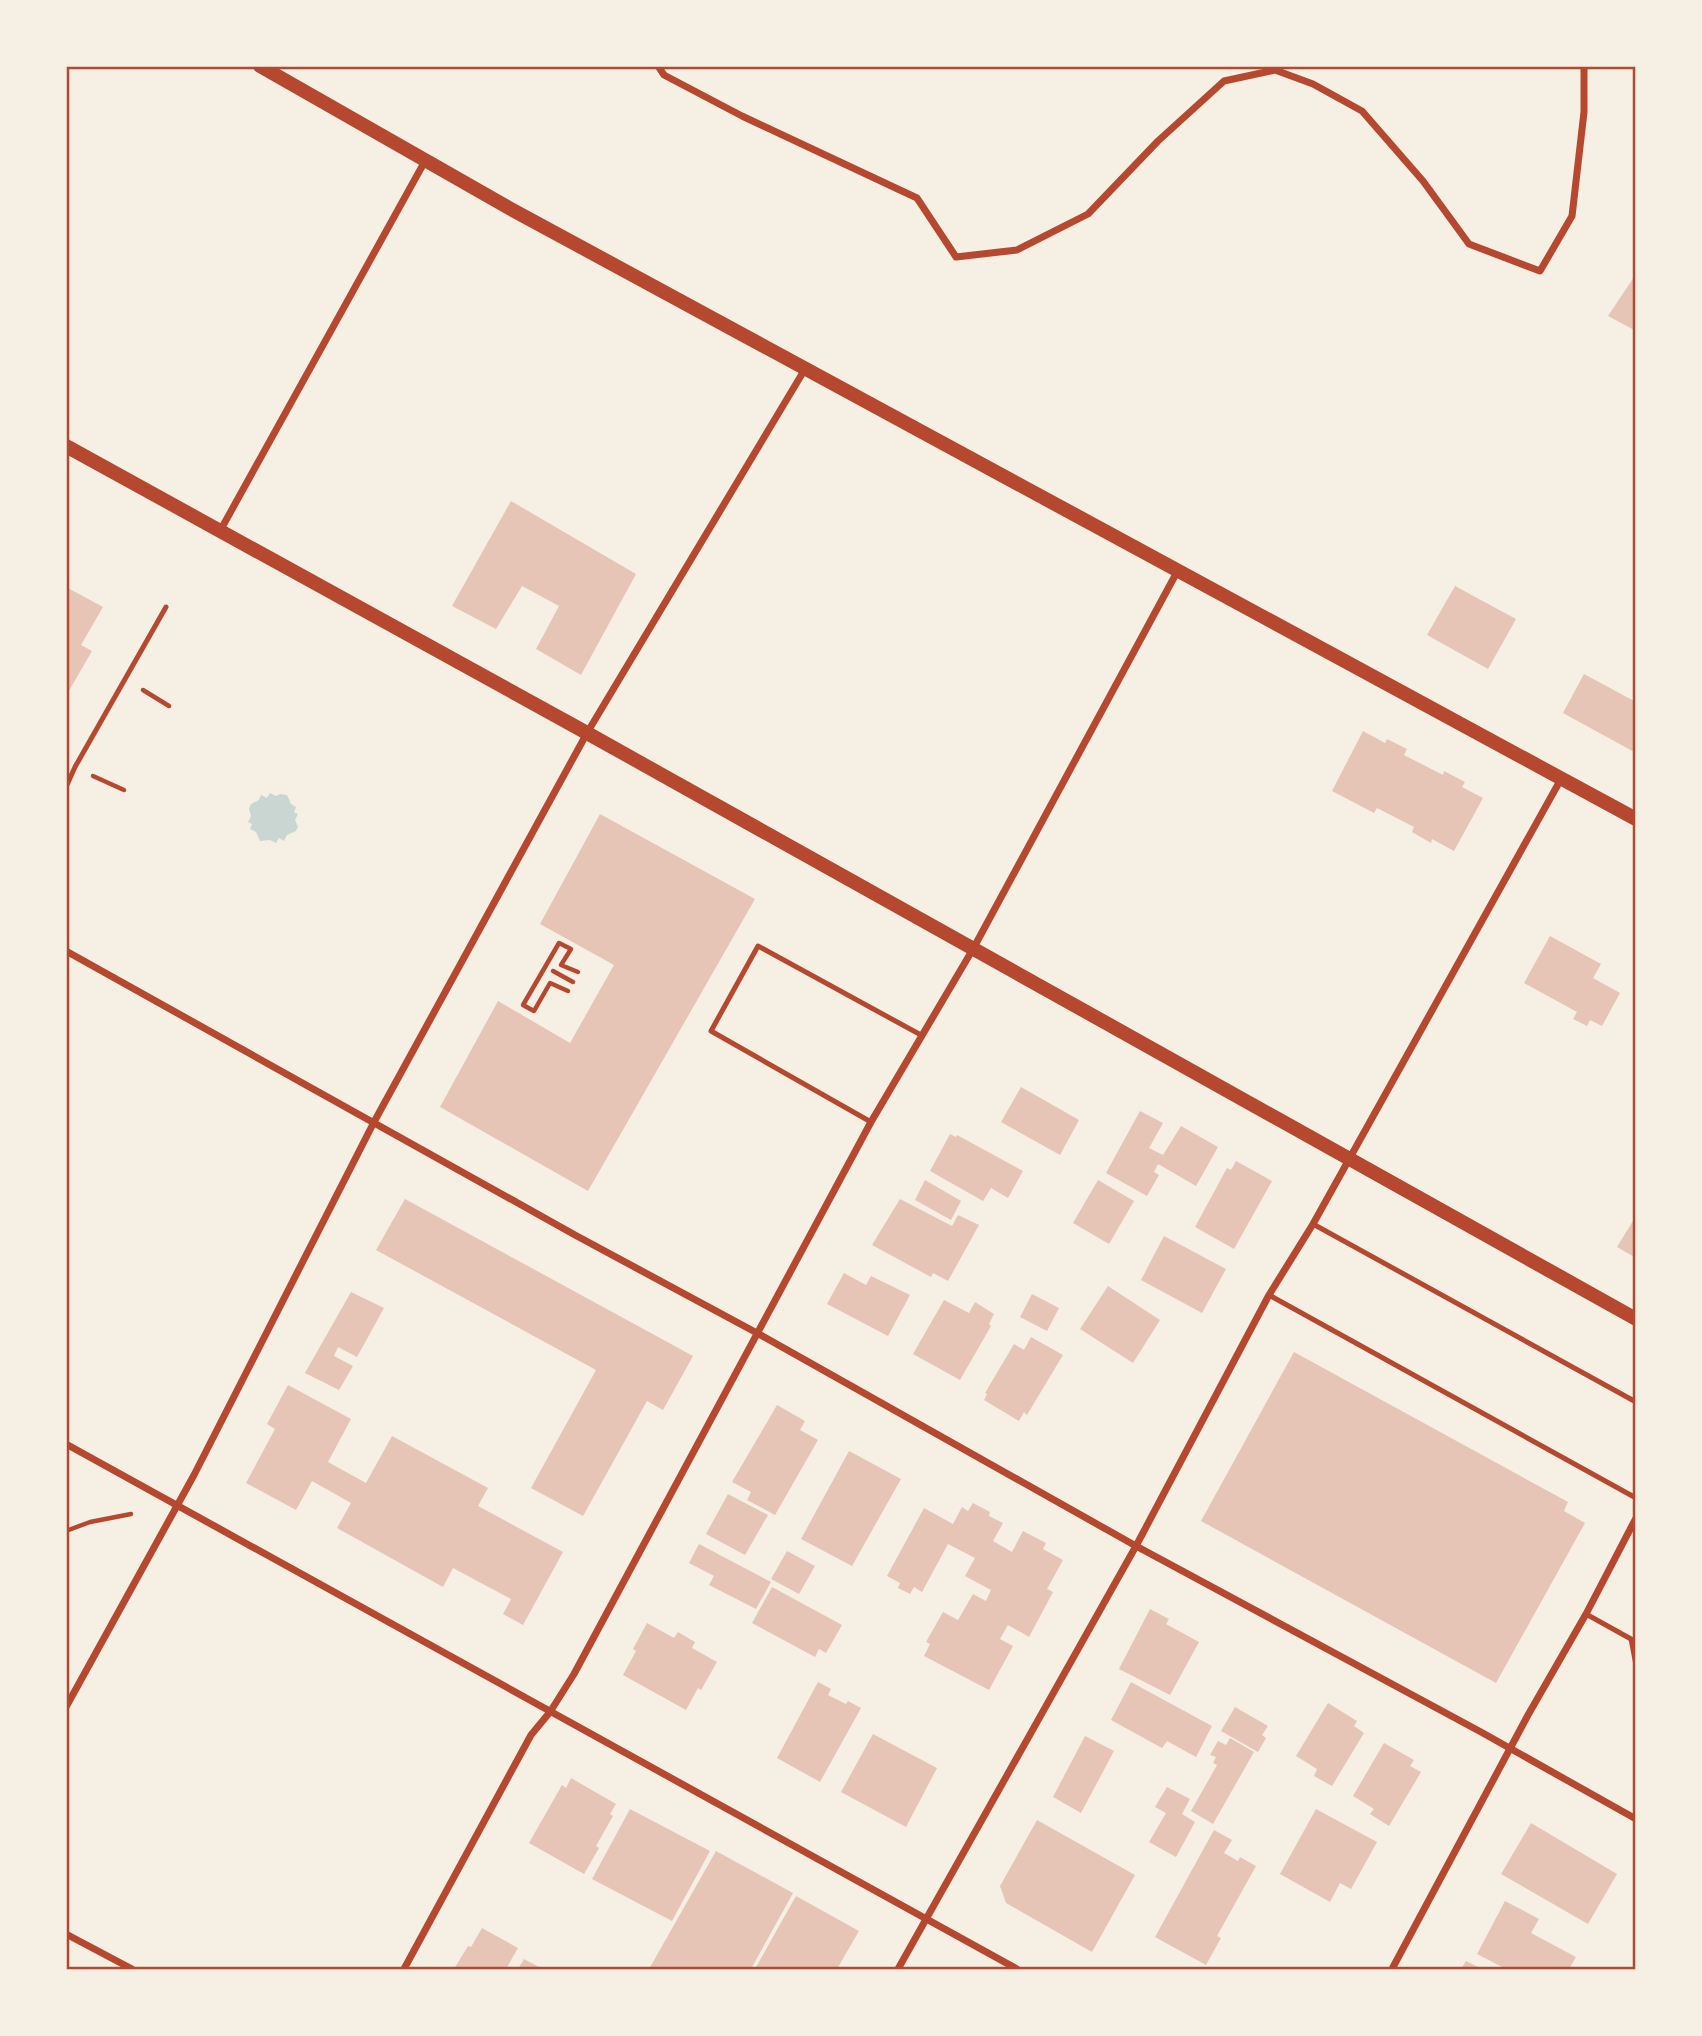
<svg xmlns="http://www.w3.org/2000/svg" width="1702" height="2036" viewBox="0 0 1702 2036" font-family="Jost,sans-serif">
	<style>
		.water { fill: #c9d6d2 }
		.building { fill: #e6c5b7 }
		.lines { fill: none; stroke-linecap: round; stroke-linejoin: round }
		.path { stroke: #b5482f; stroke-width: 4.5 }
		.service { stroke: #b5482f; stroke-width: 5 }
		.minor { stroke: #b5482f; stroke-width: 7 }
		.secondary { stroke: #b5482f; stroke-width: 14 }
		.neatline { fill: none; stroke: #b5482f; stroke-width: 2.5 }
	</style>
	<rect width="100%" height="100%" fill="#f6efe4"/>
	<polygon class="water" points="270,793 276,796 280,794 287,795 291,804 296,807 294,812 298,814 295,820 298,827 296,831 287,835 284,841 279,838 276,843 270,840 260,841 256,832 250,829 252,824 248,822 251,816 249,809 251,804 259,800 261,795 267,798"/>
	<g class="building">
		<polygon points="1636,274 1636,331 1608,316"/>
		<polygon points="511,501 636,574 581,675 536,649 559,606 522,586 496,629 452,606"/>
		<polygon points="1455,586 1516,619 1488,669 1427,635"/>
		<polygon points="66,587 103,607 81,645 92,651 66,696"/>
		<polygon points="1584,674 1636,702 1636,753 1563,713"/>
		<polygon points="1363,731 1385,743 1387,739 1407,749 1404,755 1443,775 1444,771 1465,782 1462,787 1483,798 1454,851 1432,839 1431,843 1412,832 1414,827 1377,808 1374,813 1332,791"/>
		<polygon points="600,814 755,899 588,1191 440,1107 498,1001 570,1043 614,965 540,924"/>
		<polygon points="1550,936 1601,964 1593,978 1620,993 1602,1026 1590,1020 1587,1026 1573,1019 1577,1012 1524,983"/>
		<polygon points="1021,1087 1079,1120 1060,1155 1001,1122"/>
		<polygon points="1140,1111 1163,1123 1149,1148 1163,1155 1181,1126 1218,1147 1196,1186 1158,1164 1154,1172 1159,1175 1147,1196 1106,1173"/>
		<polygon points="950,1134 956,1137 957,1135 1023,1171 1008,1198 991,1188 983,1201 930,1171"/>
		<polygon points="1236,1161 1272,1181 1234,1249 1195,1227 1227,1168 1231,1170"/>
		<polygon points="925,1180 961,1201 951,1220 915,1200"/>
		<polygon points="1098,1180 1134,1201 1109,1244 1073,1223"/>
		<polygon points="405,1199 693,1356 663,1410 647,1401 583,1516 531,1488 596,1370 376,1250"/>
		<polygon points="900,1199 952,1226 958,1215 979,1225 948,1281 933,1273 931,1277 872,1245"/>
		<polygon points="1636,1216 1636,1258 1617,1247"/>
		<polygon points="1164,1236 1226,1269 1202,1313 1141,1280"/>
		<polygon points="844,1273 866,1285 871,1276 910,1295 888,1336 827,1304"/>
		<polygon points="1108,1286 1160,1320 1133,1363 1080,1329"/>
		<polygon points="351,1292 384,1308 357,1357 338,1347 334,1356 353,1366 339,1390 305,1373"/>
		<polygon points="1032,1294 1059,1308 1047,1331 1020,1317"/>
		<polygon points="944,1300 969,1313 975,1302 994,1314 989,1324 991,1326 960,1380 913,1354"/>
		<polygon points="1031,1337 1063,1355 1027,1415 1024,1412 1019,1421 984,1400 987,1394 985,1393 1014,1344 1024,1350"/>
		<polygon points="1294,1352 1568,1502 1564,1511 1585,1523 1496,1683 1201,1521"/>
		<polygon points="288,1385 351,1419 328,1462 366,1483 392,1436 488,1488 478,1506 563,1552 523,1625 503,1614 511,1599 453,1568 443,1587 337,1528 351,1503 312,1481 296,1510 246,1483 275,1429 267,1424"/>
		<polygon points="777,1405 805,1421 800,1430 818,1440 775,1515 747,1500 751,1492 732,1482"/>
		<polygon points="849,1451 901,1479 852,1566 801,1539"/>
		<polygon points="728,1494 768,1515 745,1555 706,1534"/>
		<polygon points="973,1503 990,1512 989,1516 1003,1523 993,1541 1012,1552 1023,1531 1046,1543 1043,1549 1063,1560 1047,1589 1053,1592 1029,1637 1008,1625 1000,1639 1013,1646 989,1690 924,1656 930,1644 926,1642 943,1612 958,1620 973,1594 986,1601 991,1590 965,1576 975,1558 948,1544 922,1592 914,1587 910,1594 898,1588 900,1583 887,1576 924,1508 953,1524 962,1507 968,1511"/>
		<polygon points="699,1544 771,1582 756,1609 709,1585 714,1576 689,1563"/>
		<polygon points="787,1551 815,1566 799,1594 771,1579"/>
		<polygon points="772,1587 842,1625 826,1653 819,1649 815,1657 752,1623"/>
		<polygon points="1150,1609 1169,1619 1166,1624 1199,1642 1170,1695 1119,1669"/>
		<polygon points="647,1623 674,1638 678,1632 695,1642 692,1648 717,1662 701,1690 698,1688 686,1710 623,1675 636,1651 633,1649"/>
		<polygon points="818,1682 831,1689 828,1695 846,1704 848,1701 861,1708 820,1782 777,1758"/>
		<polygon points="1131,1682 1212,1726 1196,1757 1167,1741 1162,1748 1111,1720"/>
		<polygon points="1328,1703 1357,1721 1354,1726 1364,1733 1332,1786 1314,1776 1317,1769 1296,1756"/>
		<polygon points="1235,1707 1268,1726 1262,1735 1266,1738 1258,1752 1221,1731"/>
		<polygon points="873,1734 937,1768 906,1827 841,1792"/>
		<polygon points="1085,1736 1114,1751 1081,1813 1053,1797"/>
		<polygon points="1230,1738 1254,1752 1213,1824 1191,1811 1217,1765 1213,1763 1216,1757 1210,1755 1218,1741 1226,1745"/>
		<polygon points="1384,1743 1414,1760 1410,1766 1421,1772 1389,1826 1370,1814 1374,1809 1353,1796"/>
		<polygon points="571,1778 616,1804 610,1814 613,1816 596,1846 599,1848 584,1874 529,1843 562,1785 566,1788"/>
		<polygon points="1167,1787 1190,1799 1182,1814 1195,1822 1176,1857 1149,1842 1166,1813 1155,1807"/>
		<polygon points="630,1809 710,1851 672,1921 592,1879"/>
		<polygon points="1316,1809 1377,1842 1351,1889 1340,1883 1330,1902 1280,1874"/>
		<polygon points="1037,1820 1135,1875 1092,1952 1006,1903 1000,1886"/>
		<polygon points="1531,1823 1617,1874 1588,1924 1501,1874"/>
		<polygon points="1214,1830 1232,1840 1224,1853 1238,1861 1240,1857 1256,1866 1217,1936 1221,1938 1206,1965 1155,1937"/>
		<polygon points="716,1851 793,1893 751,1969 649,1969"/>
		<polygon points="796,1896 859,1931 837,1969 755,1969"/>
		<polygon points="1505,1901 1539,1919 1531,1933 1576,1957 1569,1969 1506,1969 1477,1954"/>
		<polygon points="482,1928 518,1948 506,1969 454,1969 468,1946 471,1947"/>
		<polygon points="524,1959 543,1969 518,1969"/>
		<polygon points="1466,1961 1482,1969 1461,1969"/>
	</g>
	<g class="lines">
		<g class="path">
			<polyline points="143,690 169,706"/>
			<polyline points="93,776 124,790"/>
			<polyline points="553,971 573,982"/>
			<polyline points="568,991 550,983 534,1011 523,1005 559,943 571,949 561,965 578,972"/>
			<polyline points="66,1531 90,1522 131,1514"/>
		</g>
		<g class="service">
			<polyline points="66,787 75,767 166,607"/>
			<polyline points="871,1122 711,1031 758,946 921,1035"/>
			<polyline points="1313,1224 1636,1402"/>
			<polyline points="1269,1295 1636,1498"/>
			<polyline points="1586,1614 1631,1639 1636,1665"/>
		</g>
		<g class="minor">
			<polyline points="658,66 664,75 742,116 917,198 956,257 1017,250 1088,214 1158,141 1224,81 1275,70 1313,84 1362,111 1423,181 1469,244 1540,271 1572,216 1584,112 1584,66"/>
			<polyline points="220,531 425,161"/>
			<polyline points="66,951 575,1235 757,1333 1136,1546 1481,1732 1636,1819"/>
			<polyline points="66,1444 1017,1969"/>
			<polyline points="66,1707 194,1475 374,1122 587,733 805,369"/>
			<polyline points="66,1934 132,1969"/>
			<polyline points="404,1969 531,1735 550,1712 574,1674 871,1122 973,949 1177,572"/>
			<polyline points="898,1969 1136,1546 1269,1295 1313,1224 1561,779"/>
			<polyline points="1392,1969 1528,1715 1586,1614 1636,1518"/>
		</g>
		<g class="secondary">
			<polyline points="260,66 509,208 1636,819"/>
			<polyline points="66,446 587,733 1636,1319"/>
		</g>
	</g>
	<rect width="1702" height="2036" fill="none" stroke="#f6efe4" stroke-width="136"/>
	<rect x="68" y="68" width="1566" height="1900" class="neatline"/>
</svg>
